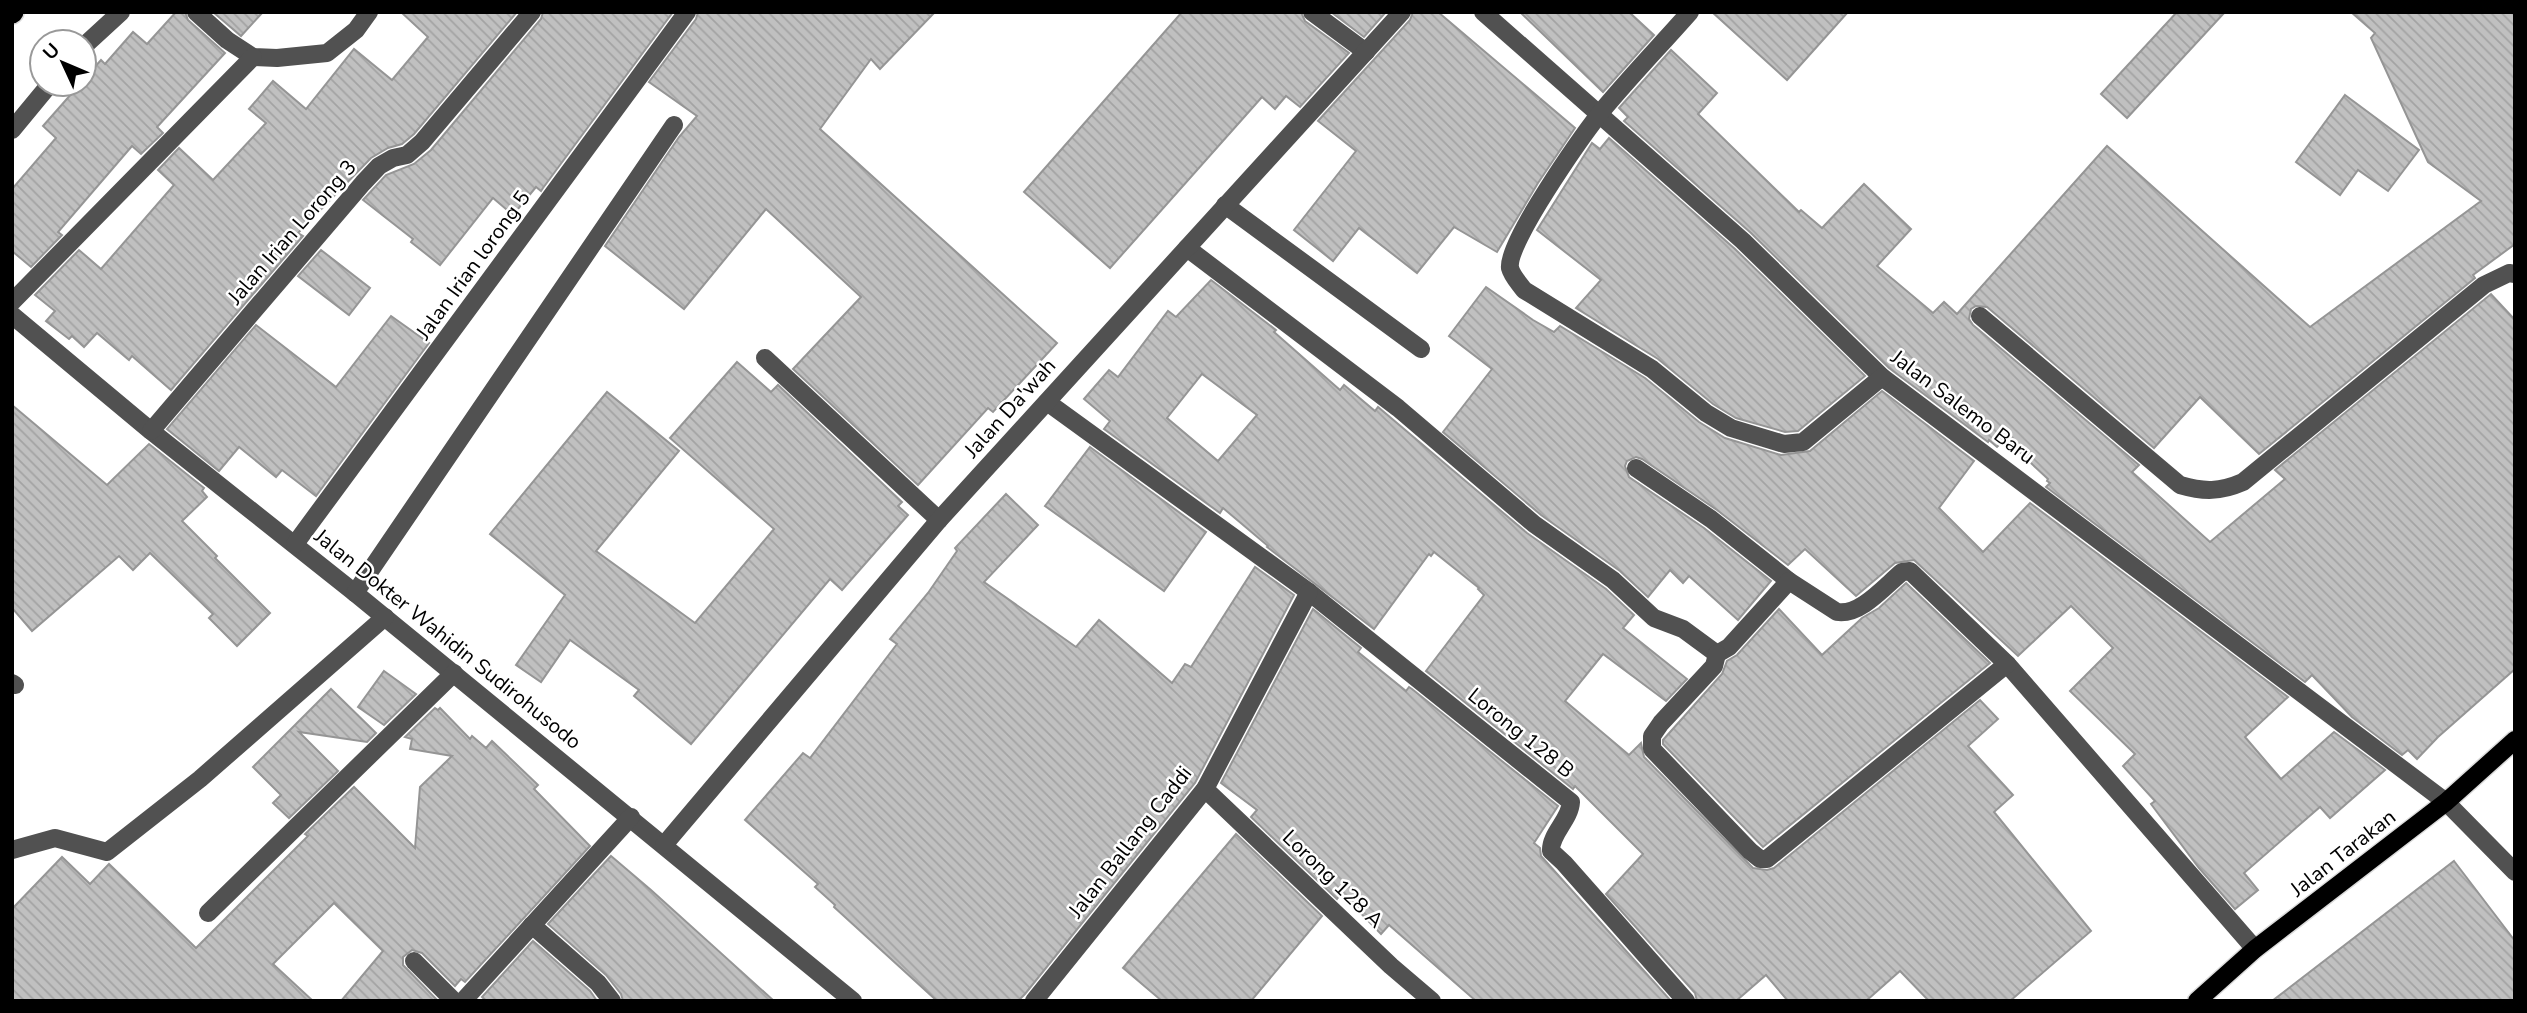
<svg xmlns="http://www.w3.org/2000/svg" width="2527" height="1013" viewBox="0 0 2527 1013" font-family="'Nunito Sans',sans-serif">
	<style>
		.building { fill: url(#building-back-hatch); stroke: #959595; stroke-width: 2; fill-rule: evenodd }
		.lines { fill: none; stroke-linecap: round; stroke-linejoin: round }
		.major-casing { stroke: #dbdbdb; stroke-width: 21 }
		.highway-casing { stroke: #dbdbdb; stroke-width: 24 }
		.minor { stroke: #515151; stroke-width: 18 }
		.major { stroke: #000; stroke-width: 18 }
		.highway { stroke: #000; stroke-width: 21 }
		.labels { text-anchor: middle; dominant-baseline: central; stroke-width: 5; stroke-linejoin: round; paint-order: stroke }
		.street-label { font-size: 21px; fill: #000; stroke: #fff }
	</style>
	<defs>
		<pattern id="building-back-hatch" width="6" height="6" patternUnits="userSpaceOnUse" patternTransform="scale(1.75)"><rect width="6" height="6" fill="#c0c0c0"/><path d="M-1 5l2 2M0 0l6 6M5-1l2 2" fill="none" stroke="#a3a3a3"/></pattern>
	</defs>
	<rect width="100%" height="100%" fill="#fff"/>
	<g class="building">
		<polygon points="176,12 185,12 188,20 225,53 157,127 163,133 141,154 132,146 58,232 62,235 31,267 12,251 12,189 56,138 43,126 80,84 84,84 84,79 101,60 105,64 133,32 147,44"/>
		<polygon points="213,12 263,12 241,36"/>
		<polygon points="401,12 517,12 414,134 402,144 388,148 371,158 298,233 303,236 171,390 132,356 129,360 97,333 84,347 72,336 69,339 46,321 55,311 35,295 79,250 101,269 174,185 158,170 179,148 213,180 266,123 249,109 273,81 306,109 354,49 392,80 428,37"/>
		<polygon points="543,12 673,12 543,188 541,191 536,187 513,215 493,198 440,265 411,242 413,239 363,200 386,175 414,164 431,150 541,19"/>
		<polygon points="698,12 935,12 880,69 871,59 820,129 1057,343 993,412 988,408 918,485 793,369 861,297 766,209 684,309 605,246 679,137 697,116 649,82 696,19"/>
		<polygon points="1182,12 1301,12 1305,21 1349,53 1300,107 1286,96 1275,109 1262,97 1110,268 1024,192"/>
		<polygon points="1331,12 1386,12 1364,37"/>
		<polygon points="1413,12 1438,12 1575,128 1538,183 1497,252 1454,227 1417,273 1359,228 1333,261 1294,230 1356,151 1318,121 1410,20"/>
		<polygon points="1520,12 1629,12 1654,35 1603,92"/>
		<polygon points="1712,12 1848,12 1787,80"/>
		<polygon points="2177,12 2225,12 2127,118 2101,94"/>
		<polygon points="2351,12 2515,12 2515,244 2473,275 2475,278 2259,454 2200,397 2154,448 1987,307 1976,306 1971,309 1969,319 1973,325 2139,465 2132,472 2210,542 2285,479 2275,470 2491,294 2515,320 2515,669 2438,737 2417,759 2408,750 2402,755 2352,717 2312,675 2305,682 2046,487 2050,483 2047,481 2048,479 2005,439 1997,447 1989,440 1988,442 1889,368 1751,233 1624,121 1628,117 1619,108 1671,50 1717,93 1698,114 1799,212 1801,210 1822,228 1864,184 1911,229 1877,266 1933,313 1944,302 1957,314 2107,146 2310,327 2481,201 2428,162 2371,38 2375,33"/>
		<polygon points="2345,95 2419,150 2388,191 2358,170 2340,195 2296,162"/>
		<polygon points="1609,138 1735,249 1865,376 1798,431 1785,432 1736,418 1713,404 1658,359 1576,308 1601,280 1537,230 1592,143 1600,149"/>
		<polygon points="321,250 370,288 349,315 298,276"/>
		<path d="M1211 280 1276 330 1274 332 1340 390 1344 385 1375 411 1378 407 1527 533 1606 589 1634 615 1623 628 1687 679 1666 701 1603 654 1565 701 1629 755 1641 743 1644 757 1753 868 1767 870 1774 868 1980 700 1998 719 1968 746 2013 795 1994 812 2091 931 2010 1001H1929L1900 971 1866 1001H1788L1766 975 1736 1001H1697L1695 993 1606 894 1643 854 1575 786 1573 789 1426 671 1484 595 1478 589 1479 588 1434 552 1431 556 1429 554 1374 629 1267 547 1268 546 1223 508 1220 513 1104 429 1110 421 1084 399 1109 370 1118 377 1168 311 1176 317ZM1202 374 1257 415 1218 461 1167 418Z"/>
		<polygon points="1486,287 1533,320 1554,332 1560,326 1645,378 1699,422 1725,438 1781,455 1810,451 1882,391 1974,461 1939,508 1983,552 2030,503 2288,697 2245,737 2281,779 2334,732 2385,770 2330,818 2320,807 2244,873 2258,890 2235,909 2199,868 2151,804 2155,801 2123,766 2135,754 2070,691 2113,648 2071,606 2018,656 1914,560 1895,563 1856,596 1805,549 1788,565 1717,510 1642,459 1636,457 1627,461 1625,466 1629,477 1704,528 1771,581 1738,620 1689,576 1683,583 1670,570 1648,597 1620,571 1541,515 1443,432 1492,369 1449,336"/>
		<polygon points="391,316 429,343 316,496 282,470 276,477 239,447 219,471 167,429 256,325 336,387"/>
		<polygon points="737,362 771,392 778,385 902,502 898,506 908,515 842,590 830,579 691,744 634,696 639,690 570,640 541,682 516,665 565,595 490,534 607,392 679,451 596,551 695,623 774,529 670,438"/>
		<polygon points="12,405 107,485 149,444 204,488 202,491 207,497 182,521 217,556 215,558 270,613 237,646 209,618 213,614 150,553 133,570 119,556 32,631 12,608"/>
		<polygon points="1090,447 1206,532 1164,591 1045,506"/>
		<polygon points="1006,494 1038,525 984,582 1076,647 1099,620 1172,683 1185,664 1191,667 1255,567 1294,595 1195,783 1025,994 1018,1001 937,1001 834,907 835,905 815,887 818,884 745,820 803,753 810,758 897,644 890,639 928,593 957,551 955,548"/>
		<polygon points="1906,583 1990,663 1763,847 1663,744 1663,740 1722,674 1727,661 1737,655 1779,609 1822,655 1862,618 1879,608"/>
		<polygon points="1313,609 1361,648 1358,652 1406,691 1409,687 1412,689 1558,806 1534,843 1540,848 1541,856 1671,1001 1476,1001 1389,925 1381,934 1347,899 1345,901 1340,895 1337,899 1251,817 1257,810 1221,783"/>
		<polygon points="384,671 416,694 384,725 358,707"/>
		<polygon points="331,689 376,733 367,742 299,732 338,771 289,818 273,803 281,795 253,767"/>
		<polygon points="435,708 438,710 440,708 470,739 472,736 486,748 492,741 538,785 534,789 590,846 465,982 461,979 455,986 422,953 412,950 403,957 403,965 438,1001 341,1001 383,951 334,903 273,964 313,1001 12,1001 12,909 62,857 90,884 109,864 196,948 308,836 305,834 354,787 415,848 420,787 452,756 410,749 412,739 405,737"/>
		<polygon points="1236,834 1322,916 1251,1001 1162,1001 1123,968"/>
		<polygon points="611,856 651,890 774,1001 623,1001 621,994 606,975 548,924"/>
		<polygon points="2454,861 2515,941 2515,1001 2272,1001"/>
		<polygon points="533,941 590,991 597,1001 486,1001 482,997"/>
	</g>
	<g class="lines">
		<defs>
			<polyline id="major" points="2197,1001 2255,949 2446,802 2515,740"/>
			<polyline id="highway" points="12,13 13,12"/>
		</defs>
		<use href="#major" class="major-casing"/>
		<use href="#highway" class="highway-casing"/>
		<g class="minor">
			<polyline points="196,12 227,40 253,57 277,58 327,53 356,30 369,12"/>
			<polyline points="1312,12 1366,52"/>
			<polyline points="1483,12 1743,241 1882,377 2446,802 2515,872"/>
			<path d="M1690 12C1660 46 1629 78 1601 112 1583 135 1506 243 1510 268 1512 276 1519 283 1524 290L1652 369 1706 413 1731 428 1784 444 1803 442 1882 377"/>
			<polyline points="84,46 121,12"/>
			<polyline points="12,130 50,84"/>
			<polyline points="1225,205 1421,349"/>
			<polyline points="1187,248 1398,408 1534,524 1613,580 1654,618 1683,629 1717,654"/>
			<polyline points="12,302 253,57"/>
			<polyline points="12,315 151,431 355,593 853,1001"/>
			<path d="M1980 316 2180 485C2204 492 2220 492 2243 482L2484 285 2509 273 2515 274"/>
			<polyline points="765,358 939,520"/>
			<path d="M1047 402 1309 592 1571 802C1570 820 1550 834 1551 851L1564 863 1686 1001"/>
			<polyline points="151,431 363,183 379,166 393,158 407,155 422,142 532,12"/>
			<polyline points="1636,468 1711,519 1789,581"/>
			<polyline points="295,544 687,12"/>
			<polyline points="355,593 674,125"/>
			<path d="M1717 654 1729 647 1789 581 1837 612C1860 616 1885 586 1902 572L1910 571 2007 664 2255 949"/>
			<polyline points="1717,654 1714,666 1661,723 1652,736 1652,749 1750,851 1760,859 1767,859 2007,664"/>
			<polyline points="12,683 15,685"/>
			<polyline points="1205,789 1391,966 1432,1001"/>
			<polyline points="664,845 939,520 1402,12"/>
			<polyline points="12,850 55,838 107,852 200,779 385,617"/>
			<polyline points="208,913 454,673"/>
			<polyline points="532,925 598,983 612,1001"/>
			<polyline points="414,961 454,1001"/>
			<polyline points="463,1001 631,817"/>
			<polyline points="1034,1001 1205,789 1309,592"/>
		</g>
		<use href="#major" class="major"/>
		<use href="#highway" class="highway"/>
	</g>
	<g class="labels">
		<g class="street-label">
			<text transform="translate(292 232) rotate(-49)">Jalan Irian Lorong 3</text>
			<text transform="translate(473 265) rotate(-54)">Jalan Irian lorong 5</text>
			<text transform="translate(1963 407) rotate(37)">Jalan Salemo Baru</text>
			<text transform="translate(1010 408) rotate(-48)">Jalan Da'wah</text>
			<text transform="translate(448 639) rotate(39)">Jalan Dokter Wahidin Sudirohusodo</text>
			<text transform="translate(1521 733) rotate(39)">Lorong 128 B</text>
			<text transform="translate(1130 842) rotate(-52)">Jalan Ballang Caddi</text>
			<text transform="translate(2343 853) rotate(-38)">Jalan Tarakan</text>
			<text transform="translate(1333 879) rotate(44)">Lorong 128 A</text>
		</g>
	</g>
	<rect width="2527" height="1013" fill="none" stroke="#000000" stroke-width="28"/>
	<g transform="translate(63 63) rotate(314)"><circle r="33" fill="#ffffff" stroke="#999999" stroke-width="2"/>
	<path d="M0-5L12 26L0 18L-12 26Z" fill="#000000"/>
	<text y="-10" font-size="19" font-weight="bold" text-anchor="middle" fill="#000000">U</text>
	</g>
</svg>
